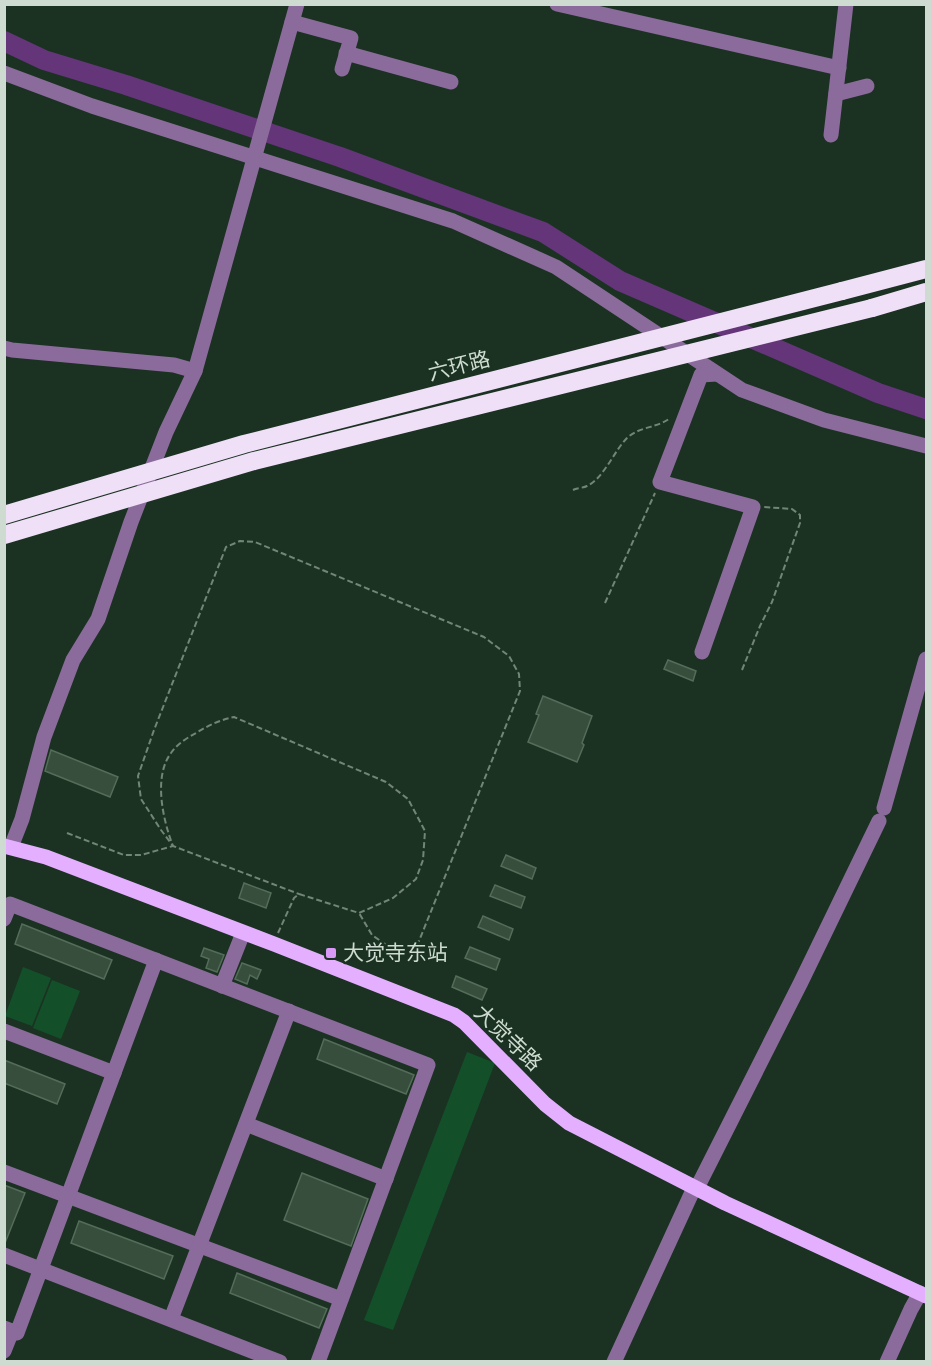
<svg xmlns="http://www.w3.org/2000/svg" width="931" height="1366" viewBox="0 0 931 1366" font-family="'Fira Sans Condensed','Noto Sans SC',sans-serif">
	<style>
		.green { fill: #13502a }
		.lines { fill: none; stroke-linecap: round; stroke-linejoin: round }
		.river { stroke: #643579; stroke-width: 20 }
		.building { fill: #374e3d; stroke: #546c5a; stroke-width: 1.5 }
		.path { stroke: #728577; stroke-width: 2; stroke-dasharray: 6 3; stroke-linecap: butt }
		.minor { stroke: #8b6b9b; stroke-width: 15 }
		.major { stroke: #e4affe; stroke-width: 15 }
		.highway { stroke: #efdff7; stroke-width: 18 }
		.highway-bridge { stroke: #efdff7; stroke-width: 18 }
		.poi-dot { fill: #d99af7; stroke: #1b3222; stroke-width: 2 }
		.labels { text-anchor: middle; dominant-baseline: central; stroke-width: 5; stroke-linejoin: round; paint-order: stroke }
		.street-label { font-size: 21px; fill: #cddbd0; stroke: #1b3222 }
		.poi-label { font-size: 21px; fill: #cddbd0; stroke: #1b3222; text-anchor: start }
	</style>
	<rect width="100%" height="100%" fill="#1b3222"/>
	<g class="green">
		<polygon points="23,967 51,978 32,1026 5,1016"/>
		<polygon points="52,980 80,991 61,1039 33,1028"/>
		<polygon points="467,1052 495,1063 393,1330 364,1320"/>
	</g>
	<g class="lines">
		<polyline class="river" points="4,41 44,60 126,85 340,157 543,232 620,281 878,393 926,409"/>
	</g>
	<g class="building">
		<polygon points="668,660 696,671 693,681 664,669"/>
		<polygon points="543,696 592,716 582,743 584,745 577,762 528,742 539,715 536,714"/>
		<polygon points="51,750 118,777 110,797 45,771"/>
		<polygon points="506,855 536,868 532,879 501,866"/>
		<polygon points="244,883 271,893 266,908 239,898"/>
		<polygon points="495,885 525,897 521,908 490,896"/>
		<polygon points="483,916 513,929 509,940 478,927"/>
		<polygon points="22,924 112,960 104,979 15,944"/>
		<polygon points="470,947 500,959 496,970 465,958"/>
		<polygon points="204,948 224,955 217,972 206,968 209,959 201,956"/>
		<polygon points="242,963 261,970 257,979 250,975 247,984 235,979"/>
		<polygon points="456,976 487,989 482,1000 452,987"/>
		<polygon points="324,1039 414,1075 406,1094 317,1059"/>
		<polygon points="4,1060 65,1084 57,1104 4,1083"/>
		<polygon points="302,1173 368,1199 351,1246 284,1220"/>
		<polygon points="4,1185 25,1193 5,1243 4,1243"/>
		<polygon points="79,1221 173,1256 164,1279 71,1243"/>
		<polygon points="237,1273 327,1309 319,1328 230,1293"/>
	</g>
	<g class="lines">
		<g class="path">
			<path d="M573 490C577 488 583 488 587 486 604 478 614 451 627 438 640 426 658 428 670 418"/>
			<polyline points="605,603 655,493"/>
			<polyline points="742,670 760,626 772,602 800,523 800,515 792,509 764,507"/>
			<polyline points="67,833 124,855 141,855 173,846 161,830 141,799 138,776 154,730 226,547 240,541 255,542 484,637 509,656 519,674 520,691 419,941 411,948 388,946 372,935 359,913"/>
			<path d="M278 933 294 898 299 894 359 913 393 898 416 879 423 860 425 831 408 799 386 782 234 717C220 720 209 725 196 733 187 738 177 744 171 753 153 777 163 820 173 846L299 894"/>
		</g>
		<g class="minor">
			<polyline points="557,4 839,68"/>
			<polyline points="292,22 351,38 342,69"/>
			<polyline points="346,53 451,82"/>
			<polyline points="4,73 92,106 453,221 556,267 742,390 824,420 926,446"/>
			<polyline points="836,94 867,86"/>
			<polyline points="831,135 846,4"/>
			<polyline points="4,348 12,350 174,365 195,371"/>
			<polyline points="702,652 753,507 660,482 701,375 717,374"/>
			<polyline points="884,808 926,659"/>
			<polyline points="11,847 22,819 44,737 73,660 98,619 131,522 166,432 195,371 297,4"/>
			<polyline points="4,919 10,904 428,1065 318,1362"/>
			<polyline points="222,986 243,933"/>
			<polyline points="4,1031 114,1073"/>
			<polyline points="246,1124 386,1179"/>
			<polyline points="4,1172 341,1299"/>
			<polyline points="4,1255 280,1362"/>
			<polyline points="171,1319 289,1011"/>
			<polyline points="4,1328 17,1333 156,960"/>
			<polyline points="4,1351 12,1331"/>
			<polyline points="614,1362 694,1188 700,1182 801,982 879,821"/>
			<polyline points="887,1362 911,1309 920,1293"/>
		</g>
		<polyline class="major" points="4,846 46,857 274,944 454,1015 464,1022 545,1104 569,1123 725,1203 926,1296"/>
		<g class="highway">
			<polyline points="842,291 926,269"/>
			<polyline points="872,308 926,292"/>
		</g>
		<g class="highway-bridge">
			<polyline points="4,515 244,444 842,291"/>
			<polyline points="4,535 254,461 872,308"/>
		</g>
	</g>
	<rect class="poi-dot" x="325" y="947" width="12" height="12" rx="3"/>
	<g class="labels">
		<g class="street-label">
			<text transform="translate(459 366) rotate(-14)">六环路</text>
			<text transform="translate(508 1038) rotate(44)">大觉寺路</text>
		</g>
		<g class="poi-label">
			<text x="343" y="953">大觉寺东站</text>
		</g>
	</g>
	<rect width="931" height="1366" fill="none" stroke="#cddbd0" stroke-width="12"/>
</svg>
